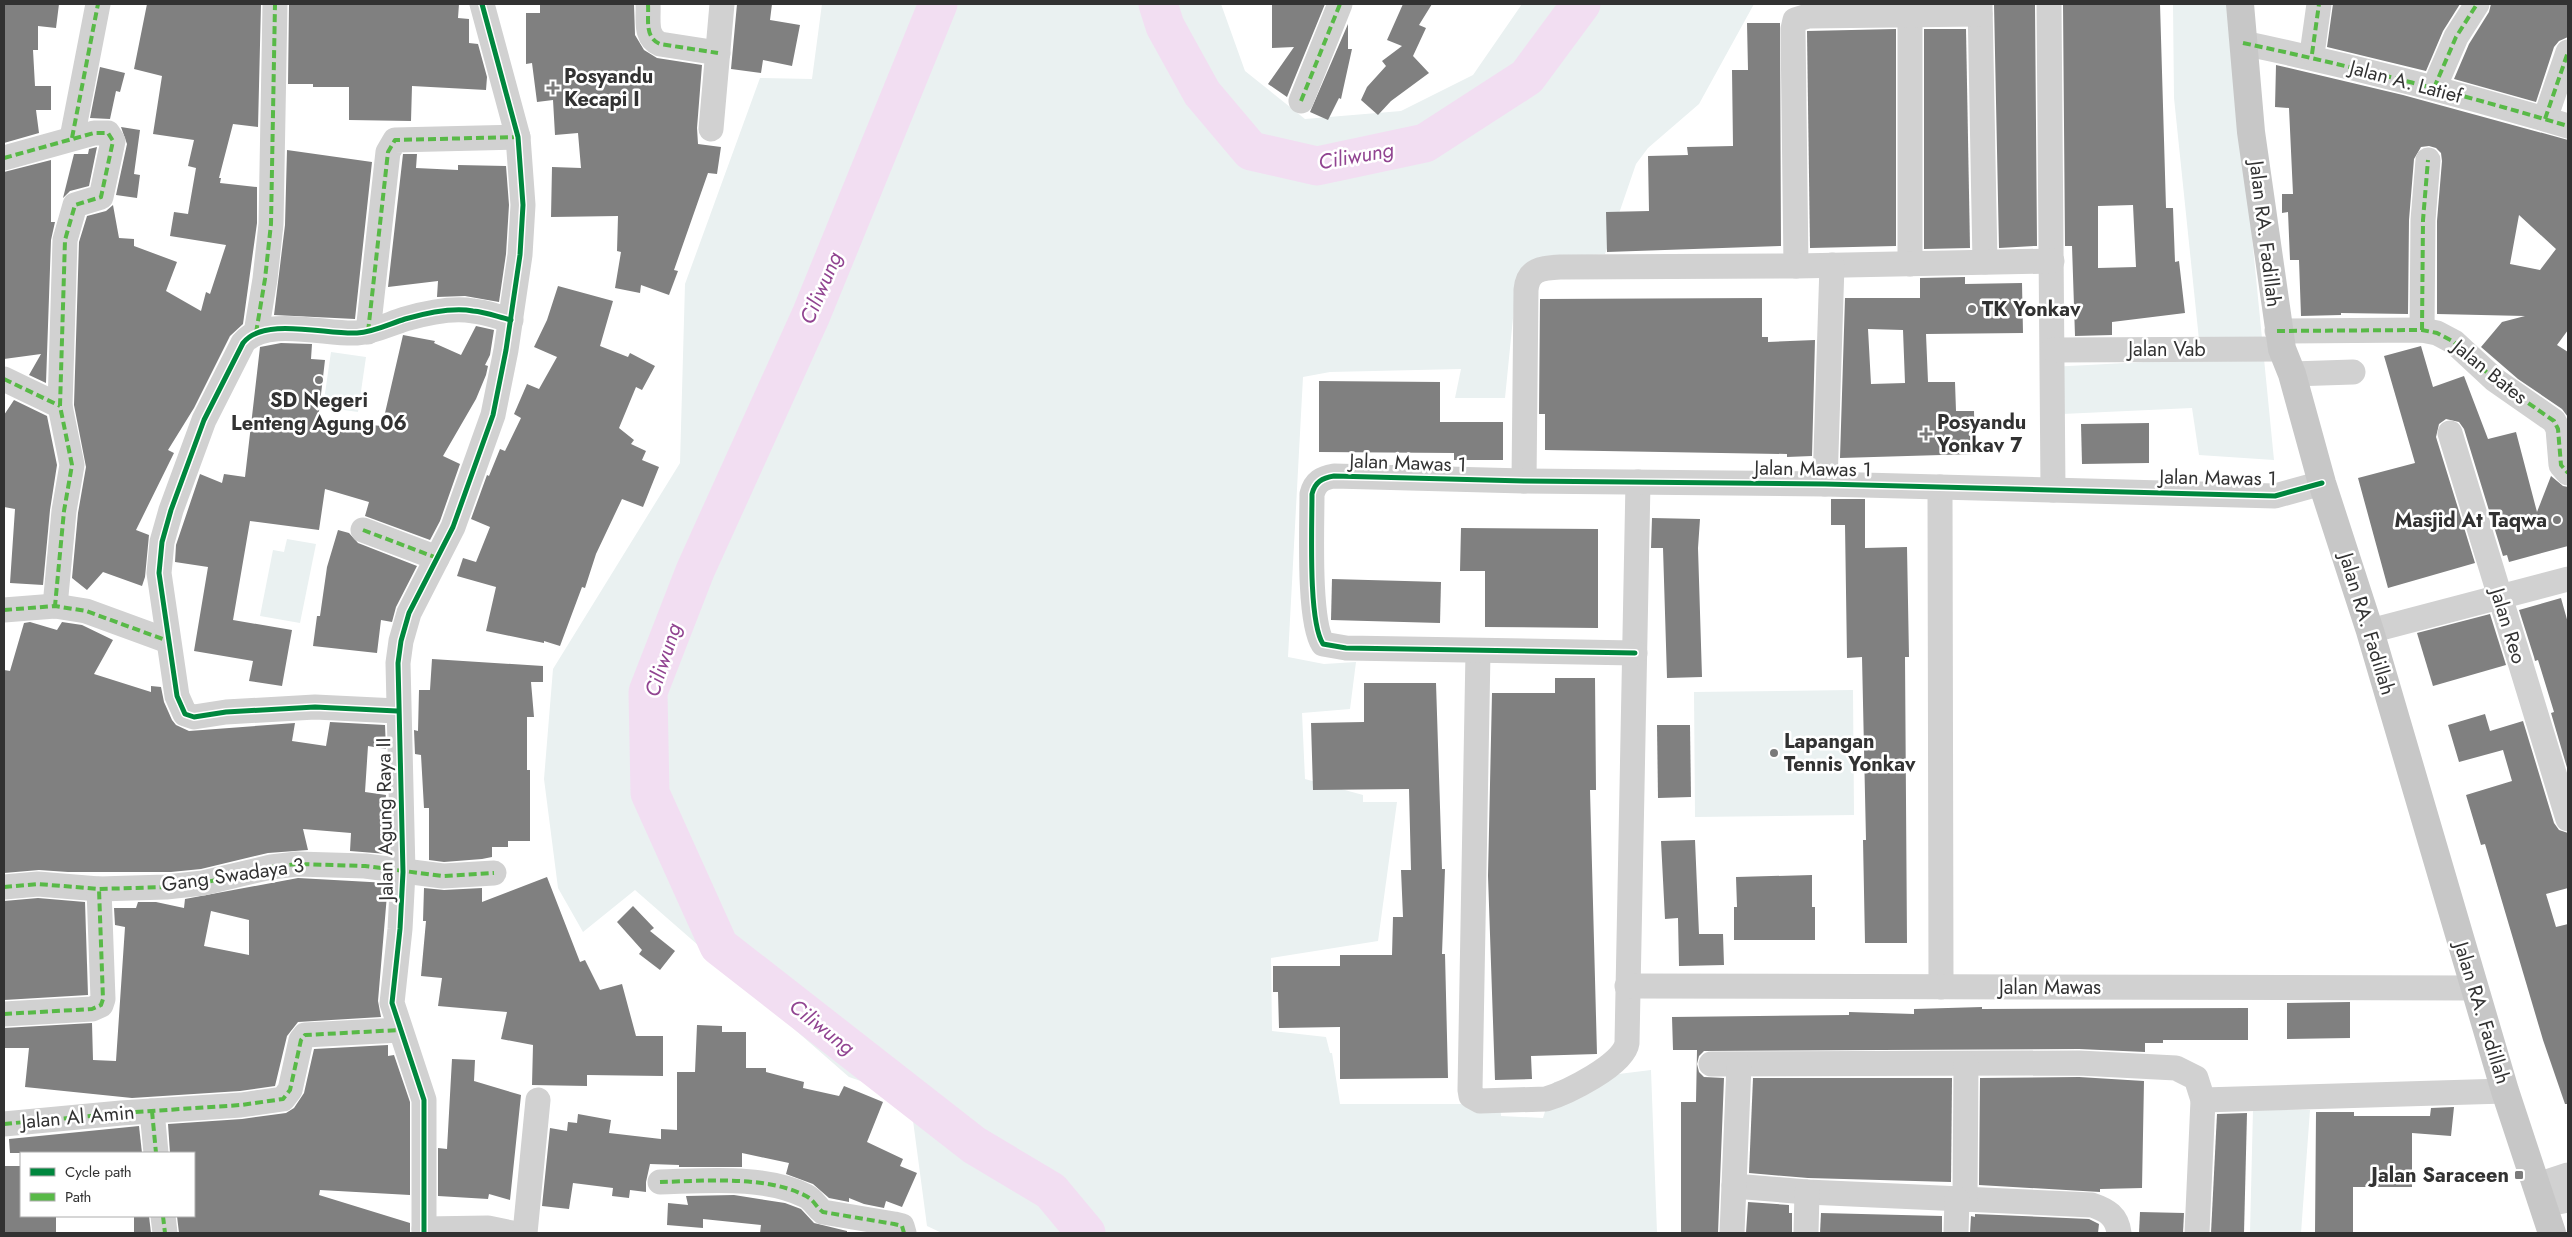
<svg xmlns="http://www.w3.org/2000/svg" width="2572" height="1237" viewBox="0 0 2572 1237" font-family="Jost,sans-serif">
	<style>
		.green { fill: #eaf1f1 }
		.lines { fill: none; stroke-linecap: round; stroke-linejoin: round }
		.river { stroke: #f2def2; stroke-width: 39 }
		.building { fill: #808080; fill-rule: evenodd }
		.minor { stroke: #d1d1d1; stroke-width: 25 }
		.major { stroke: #c7c7c7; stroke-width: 28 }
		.quiet { stroke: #58b947; stroke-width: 4; stroke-dasharray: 8 4; stroke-linecap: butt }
		.cycleway-casing { stroke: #fff; stroke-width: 8 }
		.cycleway { stroke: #00873e; stroke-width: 5 }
		.poi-dot { fill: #7a7a7a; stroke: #fff; stroke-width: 2 }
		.labels { text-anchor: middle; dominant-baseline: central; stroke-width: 5; stroke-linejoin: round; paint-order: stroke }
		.poi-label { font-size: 20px; font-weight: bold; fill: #323232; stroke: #fff; text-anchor: start }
		.street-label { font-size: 20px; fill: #323232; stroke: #fff }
		.water-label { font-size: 21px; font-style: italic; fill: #914491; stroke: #fff }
	</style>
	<rect width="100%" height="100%" fill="#fff"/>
	<g class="green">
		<polygon points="822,4 1221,4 1245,71 1305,119 1401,111 1473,75 1522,4 1754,4 1699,104 1648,148 1636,164 1605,254 1572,256 1515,298 1505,398 1455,398 1461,369 1330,372 1303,377 1288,657 1324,664 1356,662 1350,709 1302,713 1305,779 1363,795 1363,802 1397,802 1378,941 1271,958 1272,1031 1326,1037 1330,1053 1332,1053 1340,1104 1500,1104 1501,1116 1543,1118 1554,1082 1651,1070 1657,1233 942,1233 927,1226 910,1098 849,1077 635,890 583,932 558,888 544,779 553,669 680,463 685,284 760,78 812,79"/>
		<polygon points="2173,4 2229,4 2274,460 2199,455 2192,408 2062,414 2050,367 2201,359 2174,98"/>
		<polygon points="331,352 366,357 358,412 323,407"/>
		<polygon points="287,539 316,544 300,623 260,616 273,550 284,552"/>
		<polygon points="1853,690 1854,815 1695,817 1694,692"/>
		<polygon points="2253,1109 2310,1110 2301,1233 2250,1233"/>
	</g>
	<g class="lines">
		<g class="river">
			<polyline points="938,4 811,315 695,571 648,692 650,793 719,946 974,1145 1051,1191 1086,1233"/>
			<polyline points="1158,4 1165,26 1202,93 1251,151 1317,166 1425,143 1527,77 1581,4"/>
		</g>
	</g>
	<g class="building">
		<polygon points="4,4 59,4 56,28 38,26 38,50 33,50 35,86 51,86 51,110 36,110 39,133 4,143"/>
		<polygon points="147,4 261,4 258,127 233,124 219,178 221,178 220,183 257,187 257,223 243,324 230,336 194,408 168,450 174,453 136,530 149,535 145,577 142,586 103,572 87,590 72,578 78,513 86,467 74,405 79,242 87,216 106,211 113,205 119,238 134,239 134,246 177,262 166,291 201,311 206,292 210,294 226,245 170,236 174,212 188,214 196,168 188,166 194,140 153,134 162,76 134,69"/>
		<polygon points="289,4 459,4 458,18 469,19 469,43 478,44 487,77 486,90 412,86 411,121 349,120 349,87 313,87 313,84 288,84"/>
		<polygon points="540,4 634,4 635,35 644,50 657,58 702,65 697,128 698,144 721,147 717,174 708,173 674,270 678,271 669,295 641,285 640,293 615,288 621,252 617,251 618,216 551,217 552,167 581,168 578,133 555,135 553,100 537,102 532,63 526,64 526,13 540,13"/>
		<polygon points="737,4 772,4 770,20 800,25 792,66 763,60 761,73 731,69"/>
		<polygon points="1272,4 1325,4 1287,97 1268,84 1294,47 1272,48"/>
		<polygon points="1403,4 1432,4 1419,25 1426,28 1413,56 1429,73 1391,101 1378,115 1361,100 1367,87 1386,66 1382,61 1402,46 1387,40"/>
		<polygon points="1994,4 2035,4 2037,246 2034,246 1999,248"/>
		<path d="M2063 4H2160L2166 208H2173L2175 262 2179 261 2185 313 2112 322V335L2075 336 2072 246H2065ZM2133 205 2136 267 2098 268V206Z"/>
		<polygon points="2333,4 2460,4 2443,31 2426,71 2327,47"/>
		<polygon points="2491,4 2568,4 2568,37 2559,41 2554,47 2536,102 2454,79 2469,44 2489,12"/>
		<polygon points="1747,23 1780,23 1781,246 1607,252 1606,212 1649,211 1648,156 1688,155 1687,147 1733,146 1732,70 1748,70"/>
		<polygon points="1348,24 1348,49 1352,49 1341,99 1339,98 1328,120 1310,112"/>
		<polygon points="1896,29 1896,246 1810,248 1807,31"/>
		<polygon points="1924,29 1966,29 1970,248 1924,249"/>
		<path d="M2276 65 2403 95 2568 140V330L2557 345 2568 352V417L2562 409 2518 379 2481 347 2502 322 2525 316 2437 314V221L2442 161 2441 153 2436 148 2429 146 2421 147 2414 159 2409 220 2408 314 2341 313V315L2301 316 2299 260H2290L2288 212 2282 213V194H2293L2289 108 2275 107ZM2519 215 2556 249 2540 270 2510 264Z"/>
		<polygon points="100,67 125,73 120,92 116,91 110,119 90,118"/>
		<polygon points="121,127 140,130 134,174 140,175 137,198 116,195 127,144"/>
		<polygon points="97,147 89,186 70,191 63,198 74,154 88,154 89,149"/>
		<polygon points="287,150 372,162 355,319 274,315 285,225"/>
		<polygon points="403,154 417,154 416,168 458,170 458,165 506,166 509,205 506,254 499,302 465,296 437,297 438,281 388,287"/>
		<polygon points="51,160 51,222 55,222 51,240 46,383 29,375 41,354 4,359 4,172"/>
		<path d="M1965 277V284L2022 283 2023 333 1926 334 1928 382H1955L1956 411H1974L1975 454 1840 458 1845 298H1920V278ZM1868 329 1903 330 1905 383 1871 384Z"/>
		<polygon points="558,286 613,301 600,346 628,357 630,353 655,366 642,390 636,387 619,428 634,440 631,444 646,451 642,460 659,467 643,507 622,499 596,554 585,588 582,587 560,646 544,641 544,643 486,631 496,587 457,576 463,558 476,562 490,527 471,519 487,475 489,476 500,449 505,451 521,418 514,414 527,384 539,389 557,357 534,347 547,320"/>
		<polygon points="1762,298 1762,337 1768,337 1768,342 1815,340 1812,456 1787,457 1787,454 1545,450 1545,414 1539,414 1540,299"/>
		<polygon points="476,326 494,330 490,355 485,365 488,366 486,375 476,399 443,456 460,464 440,521 430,540 365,516 369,502 325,489 319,530 250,521 233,620 292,630 282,686 249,681 253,661 194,651 208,567 175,562 176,545 200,474 222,483 224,474 245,477 260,347 281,343 312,344 311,359 325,360 318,420 382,426 403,335 435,341 434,343 461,355"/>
		<polygon points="2421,346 2433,387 2464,376 2488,439 2516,432 2537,512 2551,476 2563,486 2568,487 2568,546 2509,562 2507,555 2503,556 2464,429 2459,422 2446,419 2439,424 2436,437 2475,563 2388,588 2358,478 2415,463 2384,356"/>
		<polygon points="1319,381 1440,382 1440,422 1503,422 1503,460 1454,460 1454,453 1319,452"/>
		<polygon points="14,400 47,416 57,465 50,510 43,585 10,583 15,509 4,507 4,415"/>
		<polygon points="2149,423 2149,463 2082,464 2081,424"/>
		<polygon points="1831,499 1865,499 1865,548 1907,547 1909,657 1905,657 1907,943 1865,943 1863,840 1866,840 1862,657 1847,658 1845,525 1831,525"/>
		<polygon points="1652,518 1700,519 1698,548 1702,677 1667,678 1663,548 1651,548"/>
		<polygon points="1461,528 1598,529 1598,628 1485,627 1485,571 1460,571"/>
		<polygon points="338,530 349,533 358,543 417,566 396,607 392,622 381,620 377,653 313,646 317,616 320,616 327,567"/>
		<polygon points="1332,579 1441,582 1440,623 1331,620"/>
		<polygon points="2561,598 2568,623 2568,771 2551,713 2554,712 2538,660 2535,661 2534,657 2519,610"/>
		<polygon points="2490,614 2506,665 2433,686 2417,633"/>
		<polygon points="30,622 57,630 62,622 82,625 113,640 94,674 151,692 151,686 161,687 164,702 172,720 176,725 189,731 295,723 292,741 326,746 330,722 385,725 386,749 368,746 365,792 386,795 382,831 388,831 387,854 350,851 351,833 303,829 308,850 268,853 201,869 171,872 68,872 39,870 4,873 4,670 10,671 24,623"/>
		<polygon points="432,659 543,666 543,682 531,682 534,717 527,717 527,770 530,770 530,841 508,841 508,847 492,847 492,857 482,859 444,862 429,860 429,808 424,808 421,755 415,754 414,730 418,731 419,690 430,690"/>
		<polygon points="1555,678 1595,678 1596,790 1590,790 1597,1054 1531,1056 1532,1079 1495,1080 1488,876 1492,693 1555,693"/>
		<polygon points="1364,683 1436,683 1442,869 1445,869 1442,954 1445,954 1448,1078 1340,1079 1340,1027 1279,1028 1278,992 1273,992 1273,966 1340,966 1340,955 1392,955 1393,917 1403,917 1401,870 1411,870 1409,789 1313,790 1311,723 1364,722"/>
		<polygon points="2485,714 2490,731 2523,721 2554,823 2559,830 2568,833 2568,888 2546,894 2556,927 2568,924 2568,1104 2565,1104 2543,1040 2485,844 2481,845 2466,795 2512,781 2503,750 2459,762 2448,725"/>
		<polygon points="1657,725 1690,725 1691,797 1658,798"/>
		<polygon points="1695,840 1699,934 1723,934 1724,965 1679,966 1678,918 1665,919 1661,841"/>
		<polygon points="1812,875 1812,907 1815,907 1815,940 1734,940 1734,907 1737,907 1736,877"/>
		<polygon points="547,877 580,962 585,960 600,990 622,984 636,1036 663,1036 663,1076 587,1075 587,1086 532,1085 533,1045 501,1039 507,1012 438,1006 442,978 421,976 426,921 423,921 424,888 444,890 482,888 482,902"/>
		<path d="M298 878 388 883 378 1001 381 1017 298 1022 287 1036 275 1086 240 1091 132 1098 25 1087 29 1048H4V1028L92 1023 93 1060 116 1061 125 927 115 925 114 908H136L138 902H156L184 908 185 899ZM211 911 249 920V955L204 946Z"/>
		<polygon points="38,898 85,902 88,995 4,1000 4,901"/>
		<polygon points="633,906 654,928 650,931 675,951 660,970 639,954 642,950 617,922"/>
		<polygon points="2350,1002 2350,1038 2287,1039 2287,1003"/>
		<polygon points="1982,1007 1982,1009 2248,1008 2248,1040 2163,1040 2163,1043 2145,1043 2145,1052 2079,1049 1704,1051 1699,1056 1697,1064 1699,1072 1704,1077 1724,1078 1718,1233 1681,1233 1681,1102 1696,1102 1697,1050 1673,1050 1672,1017 1849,1015 1849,1012 1914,1014 1914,1009"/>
		<polygon points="697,1025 722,1026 722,1032 746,1032 746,1068 766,1068 766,1072 804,1082 803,1088 839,1096 844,1086 883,1102 867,1142 903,1159 900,1166 917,1173 902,1207 886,1201 884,1208 864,1204 849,1198 849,1202 829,1198 813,1184 786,1174 789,1163 742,1153 742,1167 679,1167 679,1165 650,1164 646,1182 646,1192 630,1190 629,1198 612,1196 613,1188 573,1183 569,1209 542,1206 550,1128 567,1131 568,1122 577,1123 578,1114 611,1120 609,1133 661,1139 661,1129 677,1130 677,1072 695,1072"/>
		<polygon points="388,1045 388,1056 394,1055 410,1102 410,1195 320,1190 319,1195 410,1223 410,1233 179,1233 177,1216 194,1216 194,1153 170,1153 168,1124 242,1119 286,1113 294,1108 304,1093 314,1049"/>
		<polygon points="452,1059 475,1060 474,1081 521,1095 510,1200 489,1194 488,1199 438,1196 438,1148 447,1149"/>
		<polygon points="2079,1077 2144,1081 2142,1188 2100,1189 2100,1192 1979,1185 1980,1078"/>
		<polygon points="1753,1078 1952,1078 1951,1182 1808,1178 1749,1173"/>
		<polygon points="2454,1107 2451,1136 2412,1133 2412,1187 2353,1187 2353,1233 2315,1233 2316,1112 2354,1112 2354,1116 2430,1116 2431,1108"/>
		<polygon points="2247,1113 2244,1233 2211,1233 2217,1114"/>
		<polygon points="139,1126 142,1153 10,1153 9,1139"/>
		<polygon points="4,1166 21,1166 21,1216 56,1216 56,1233 4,1233"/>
		<polygon points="734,1195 785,1203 801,1209 814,1223 847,1231 847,1233 760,1233 761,1225 703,1219 703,1228 667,1225 668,1203 688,1205 686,1196"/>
		<polygon points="1748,1202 1789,1205 1789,1213 1792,1213 1792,1233 1746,1233"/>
		<polygon points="2140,1212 2184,1213 2183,1233 2139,1233"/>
		<polygon points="1821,1213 1942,1216 1942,1233 1820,1233"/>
		<polygon points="1975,1214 2089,1219 2099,1224 2098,1233 1970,1233 1971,1216 1975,1217"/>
		<polygon points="134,1216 149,1216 151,1233 134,1233"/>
	</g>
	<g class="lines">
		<g class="minor">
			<path d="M648 4C649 19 644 37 660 44L718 53"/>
			<polyline points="1980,4 1985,262"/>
			<polyline points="2049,4 2053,490"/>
			<path d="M2243 43C2352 66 2461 94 2568 126"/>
			<polyline points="2312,54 2319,4"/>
			<polyline points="2434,88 2456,37 2477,4"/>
			<polyline points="1301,101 1340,4"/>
			<polyline points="2545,119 2568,52"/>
			<polyline points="711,129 722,4"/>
			<polyline points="72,138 98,4"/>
			<polyline points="4,158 94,133 108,133 113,141 101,197 75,205 65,240 60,406 72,465 64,511 55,606"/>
			<polyline points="1910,264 1910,4"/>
			<polyline points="1796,266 1793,29 1795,20 1808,16 1980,14"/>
			<polyline points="2422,330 2423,220 2428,160"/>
			<polyline points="2277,331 2422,330 2437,333 2454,342 2495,380 2554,421 2558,429 2561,465 2568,473"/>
			<polyline points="368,332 388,152 395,140 518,137"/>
			<polyline points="256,333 265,279 271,224 275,4"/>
			<polyline points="2053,350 2282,349"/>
			<polyline points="2292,374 2353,372"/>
			<polyline points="4,379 60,406"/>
			<polyline points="2450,433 2568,819"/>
			<path d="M1524 481 1526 290C1528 268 1543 268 1562 267L1796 266 2052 261"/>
			<polyline points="1825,484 1832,265"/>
			<polyline points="1940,487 1941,987"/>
			<polyline points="363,530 437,558"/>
			<polyline points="4,610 55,606 86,611 168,641"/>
			<polyline points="2370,631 2568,579"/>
			<path d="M1478 652 1470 1090 1471 1096 1480 1101 1546 1099C1566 1093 1624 1065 1627 1043L1638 482"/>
			<path d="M1635 653 1346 648 1323 644C1308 621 1312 527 1312 494 1315 482 1322 478 1334 476L1524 481 1825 484 2275 496 2322 483"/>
			<path d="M397 711 315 707 226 712 194 717 185 714 177 696 159 573 162 542 171 510 204 420 243 343C264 316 327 335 357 333 374 332 389 324 405 319 426 313 452 307 473 311 486 312 498 317 511 320"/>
			<polyline points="4,887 38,884 99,889 166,887 203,883 271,867 297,864 365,866 443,876 494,873"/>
			<polyline points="1627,986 2474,988"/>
			<polyline points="4,1014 92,1009 101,1005 103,999 99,889"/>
			<polyline points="1711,1064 2079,1063 2176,1068 2196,1078 2203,1100 2197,1233"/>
			<polyline points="2203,1100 2505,1091"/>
			<polyline points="152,1111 156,1153"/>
			<polyline points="4,1124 121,1113 241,1105 283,1099 290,1090 301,1040 305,1035 400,1030"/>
			<path d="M660 1182C704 1181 766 1175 806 1196 814 1200 816 1207 823 1212L894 1224 902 1226 904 1233"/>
			<polyline points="2537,1185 2568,1175"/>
			<path d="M1734 1186 1807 1192 2092 1205C2107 1210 2117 1216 2119 1233"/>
			<polyline points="1965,1200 1966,1064"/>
			<polyline points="2543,1205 2568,1200"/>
			<polyline points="163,1216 165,1233"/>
			<polyline points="424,1229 488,1228 512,1233"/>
			<polyline points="424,1233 424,1100 392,1003 400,929 403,872 398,663 401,641 409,613 453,527 493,415 506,350 520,255 523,205 518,137 482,4"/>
			<polyline points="525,1233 538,1100"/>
			<polyline points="1732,1233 1739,1065"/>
			<polyline points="1806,1233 1807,1192"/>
			<polyline points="1956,1233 1957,1199"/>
		</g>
		<polyline class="major" points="2240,4 2251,132 2282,349 2292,374 2322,483 2370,631 2505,1091 2552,1233"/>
		<g class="quiet">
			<path d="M648 4C649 19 644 37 660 44L718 53"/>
			<path d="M2243 43C2352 66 2461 94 2568 126"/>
			<polyline points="2312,54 2319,4"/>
			<polyline points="2434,88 2456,37 2477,4"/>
			<polyline points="1301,101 1340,4"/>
			<polyline points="2545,119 2568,52"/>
			<polyline points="72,138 98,4"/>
			<polyline points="4,158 94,133 108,133 113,141 101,197 75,205 65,240 60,406 72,465 64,511 55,606"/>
			<polyline points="2422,330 2423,220 2428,160"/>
			<polyline points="2277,331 2422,330 2437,333 2454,342 2495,380 2554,421 2558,429 2561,465 2568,473"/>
			<polyline points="368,332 388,152 395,140 518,137"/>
			<polyline points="256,333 265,279 271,224 275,4"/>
			<polyline points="4,379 60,406"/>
			<polyline points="363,530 437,558"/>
			<polyline points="4,610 55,606 86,611 168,641"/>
			<polyline points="4,887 38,884 99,889 166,887 203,883 271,867 297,864 365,866 443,876 494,873"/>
			<polyline points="4,1014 92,1009 101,1005 103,999 99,889"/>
			<polyline points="152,1111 156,1153"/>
			<polyline points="4,1124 121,1113 241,1105 283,1099 290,1090 301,1040 305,1035 400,1030"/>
			<path d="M660 1182C704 1181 766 1175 806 1196 814 1200 816 1207 823 1212L894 1224 902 1226 904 1233"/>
			<polyline points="163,1216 165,1233"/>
		</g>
		<defs>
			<g id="cycleway">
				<path d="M1635 653 1346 648 1323 644C1308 621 1312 527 1312 494 1315 482 1322 478 1334 476L1524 481 1825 484 2275 496 2322 483"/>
				<path d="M397 711 315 707 226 712 194 717 185 714 177 696 159 573 162 542 171 510 204 420 243 343C264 316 327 335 357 333 374 332 389 324 405 319 426 313 452 307 473 311 486 312 498 317 511 320"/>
				<polyline points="424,1233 424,1100 392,1003 400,929 403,872 398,663 401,641 409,613 453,527 493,415 506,350 520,255 523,205 518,137 482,4"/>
			</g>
		</defs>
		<use href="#cycleway" class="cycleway-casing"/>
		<use href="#cycleway" class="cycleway"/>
	</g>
	<g class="poi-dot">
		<path d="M550.5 80.5h5v5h5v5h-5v5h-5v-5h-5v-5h5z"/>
		<circle cx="1972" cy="309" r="5"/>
		<circle cx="319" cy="380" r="5"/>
		<path d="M1923.5 426.5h5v5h5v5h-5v5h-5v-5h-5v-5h5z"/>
		<circle cx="2557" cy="520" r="5"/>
		<circle cx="1774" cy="753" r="5"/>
		<rect x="2514" y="1170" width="10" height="10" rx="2.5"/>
	</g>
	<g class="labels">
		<g class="poi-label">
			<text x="564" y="76">Posyandu<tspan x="564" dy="23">Kecapi I</tspan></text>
			<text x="1982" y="309">TK Yonkav</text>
			<text x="319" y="400" text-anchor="middle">SD Negeri<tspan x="319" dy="23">Lenteng Agung 06</tspan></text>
			<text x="1937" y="422">Posyandu<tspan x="1937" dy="23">Yonkav 7</tspan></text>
			<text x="2547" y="520" text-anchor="end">Masjid At Taqwa</text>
			<text x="1784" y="741">Lapangan<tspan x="1784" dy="23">Tennis Yonkav</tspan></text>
			<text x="2509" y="1175" text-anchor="end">Jalan Saraceen</text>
		</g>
		<g class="street-label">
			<text transform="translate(2406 82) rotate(15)">Jalan A. Latief</text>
			<text transform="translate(2265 234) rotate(83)">Jalan RA. Fadillah</text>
			<text x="2167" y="349">Jalan Vab</text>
			<text transform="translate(2490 372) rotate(39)">Jalan Bates</text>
			<text transform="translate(1408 463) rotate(2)">Jalan Mawas 1</text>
			<text transform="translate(1813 469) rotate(1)">Jalan Mawas 1</text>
			<text transform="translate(2218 478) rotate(1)">Jalan Mawas 1</text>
			<text transform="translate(2367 624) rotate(73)">Jalan RA. Fadillah</text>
			<text transform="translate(2508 626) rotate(73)">Jalan Reo</text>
			<text transform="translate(385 819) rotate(-91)">Jalan Agung Raya II</text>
			<text transform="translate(233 875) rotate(-8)">Gang Swadaya 3</text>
			<text x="2050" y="987">Jalan Mawas</text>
			<text transform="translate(2482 1013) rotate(73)">Jalan RA. Fadillah</text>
			<text transform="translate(78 1117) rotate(-5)">Jalan Al Amin</text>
		</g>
		<g class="water-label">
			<text transform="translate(1356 156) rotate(-10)">Ciliwung</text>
			<text transform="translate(821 288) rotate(-67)">Ciliwung</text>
			<text transform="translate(663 660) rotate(-72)">Ciliwung</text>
			<text transform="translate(822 1027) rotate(38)">Ciliwung</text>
		</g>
	</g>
	<rect width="2572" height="1237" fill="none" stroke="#323232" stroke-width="10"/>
	<rect x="20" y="1152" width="175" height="65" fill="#ffffff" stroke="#adadad"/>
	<rect x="30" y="1168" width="25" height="8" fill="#00873e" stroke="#adadad"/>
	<text x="65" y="1177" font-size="15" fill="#323232">Cycle path</text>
	<rect x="30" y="1193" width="25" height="8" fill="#58b947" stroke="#adadad"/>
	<text x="65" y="1202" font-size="15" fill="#323232">Path</text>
</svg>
